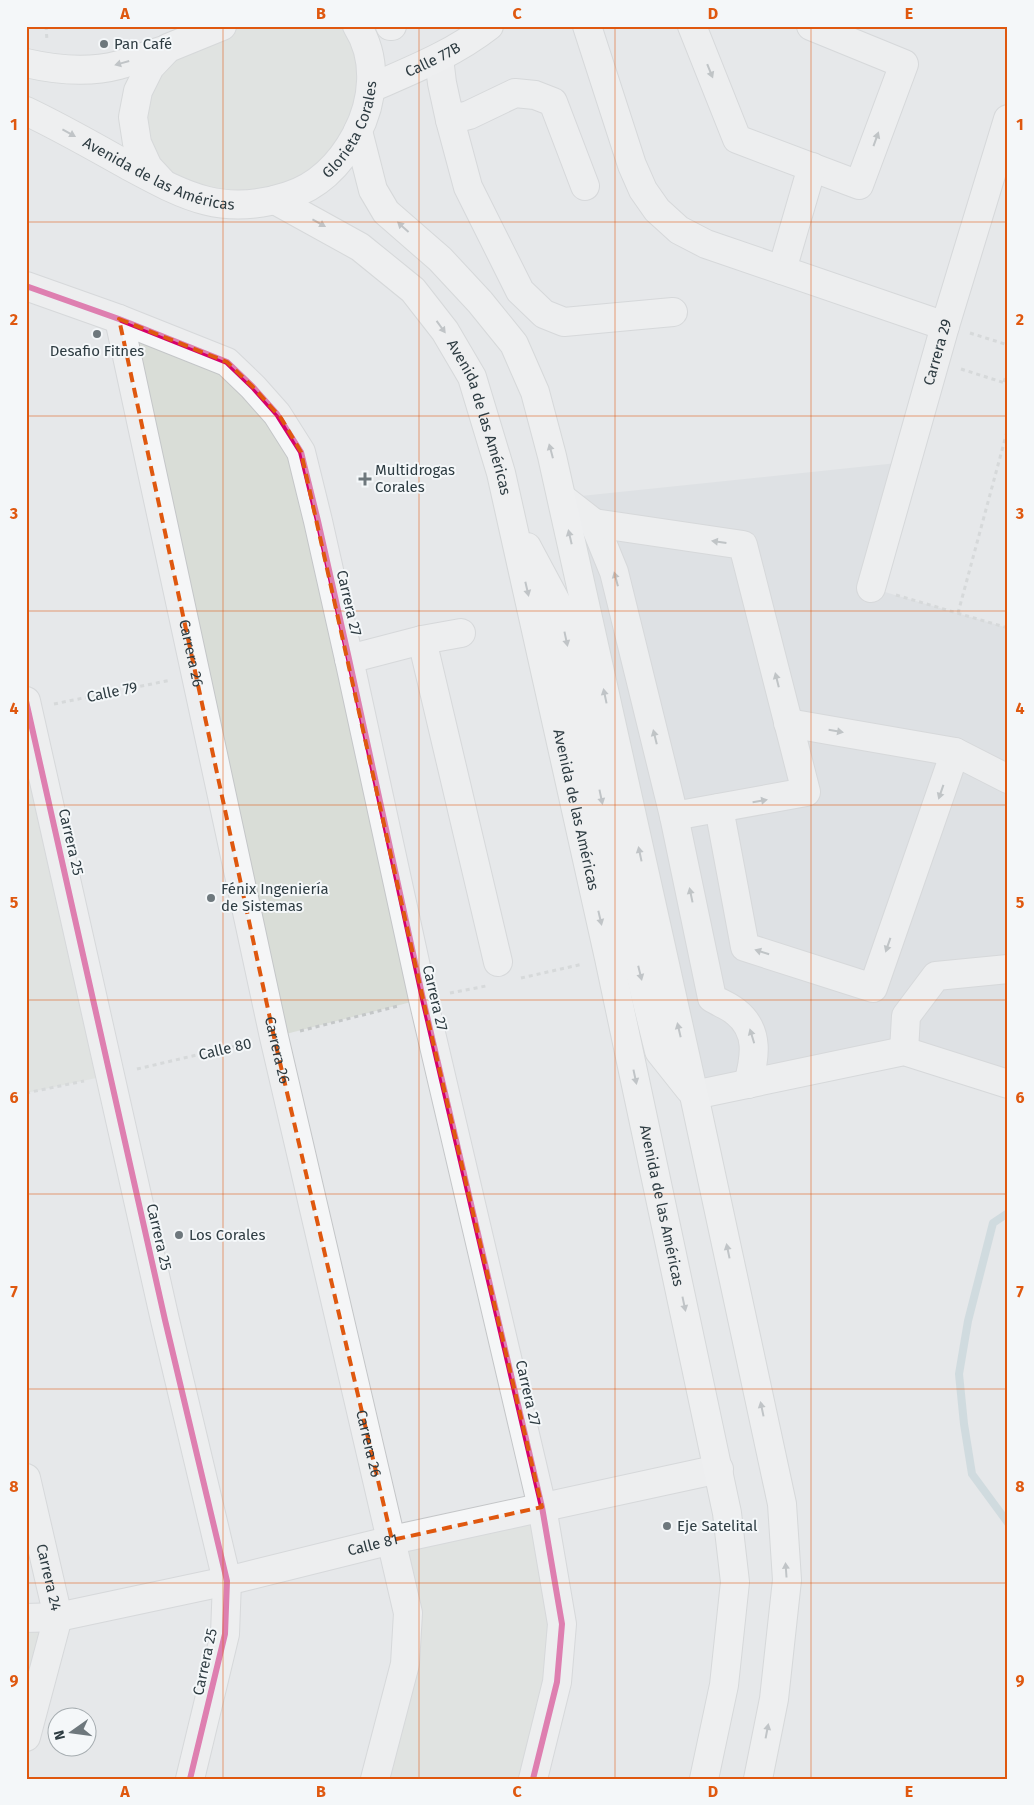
<svg xmlns="http://www.w3.org/2000/svg" width="1034" height="1805" viewBox="0 0 1034 1805" font-family="'Fira Sans',sans-serif">
	<style>
		.built { fill: #d5d9dd }
		.green { fill: #d9ddd7 }
		.lines { fill: none; stroke-linecap: round; stroke-linejoin: round }
		.stream { stroke: #b7ccd2; stroke-width: 8 }
		.minor-casing { stroke: #c4c6c8; stroke-width: 30 }
		.major-casing { stroke: #c3c6c7; stroke-width: 30 }
		.path { stroke: #c4c7c8; stroke-width: 3; stroke-dasharray: 4 4; stroke-linecap: butt }
		.minor { stroke: #f5f6f7; stroke-width: 28 }
		.major { stroke: #f8f8f8; stroke-width: 28 }
		.cycleway-casing { stroke: #f4f7f9; stroke-width: 9 }
		.cycleway { stroke: #d6006c; stroke-width: 6 }
		.oneway { fill: #939a9d }
		.oneway2 { fill: #92999c }
		.marked { fill: none; stroke: #df580f; stroke-width: 4; stroke-dasharray: 10 6; stroke-linejoin: round }
		.grid { fill: none; stroke: #df580f; stroke-width: 1; stroke-opacity: 0.55 }
		.poi-dot { fill: #6e787d; stroke: #f4f7f9; stroke-width: 2 }
		.labels { text-anchor: middle; dominant-baseline: central; stroke-width: 4; stroke-linejoin: round; paint-order: stroke }
		.poi-label { font-size: 15px; fill: #2e3c42; stroke: #f4f7f9; text-anchor: start }
		.street-label { font-size: 15px; fill: #2e3c42; stroke: #f4f7f9 }
		.neatline { fill: none; stroke: #df580f; stroke-width: 2 }
		.grid-label { font-size: 16px; text-anchor: middle; font-weight: bold; fill: #df580f }
	</style>
	<rect width="100%" height="100%" fill="#e6e8ea"/>
	<polygon class="built" points="907,462 871,588 1008,628 1008,1084 904,1051 694,1095 562,498"/>
	<g class="green">
		<polygon points="222,26 357,26 368,52 347,152 250,205 148,167 138,91 150,67"/>
		<polygon points="119,319 183,345 277,414 423,999 274,1037"/>
		<polygon points="26,710 110,1075 26,1093"/>
		<polygon points="542,1507 562,1624 533,1779 375,1779 405,1664 392,1540"/>
		<polygon points="58,1617 26,1737 26,1618"/>
	</g>
	<g class="lines">
		<polyline class="stream" points="1008,1213 993,1223 968,1321 959,1374 964,1424 972,1474 1008,1523"/>
		<defs>
			<g id="minor">
				<polyline points="587,26 632,165 643,190 657,210 679,230 706,244 945,326"/>
				<polyline points="692,26 737,139 859,185 904,64 811,26"/>
				<polyline points="439,58 442,83 450,120 469,115 515,93 535,95 553,102 585,186"/>
				<polyline points="450,120 468,187 520,291 544,314 564,322 673,312"/>
				<polyline points="782,270 812,167"/>
				<polyline points="26,286 119,319 227,362 253,387 277,414 301,452 318,521 349,659 423,999 542,1507 562,1624 557,1682 533,1779"/>
				<path id="s1" d="M119 319 274 1037 408 1613 405 1664 375 1779"/>
				<path d="M562 498 594 523 614 572 674 816 712 998C720 1003 729 1006 736 1012 760 1031 755 1058 748 1084"/>
				<polyline points="594,523 743,545 806,792 674,816"/>
				<path id="s2" d="M871 588 945 326 1008 119"/>
				<polyline points="422,640 498,962"/>
				<polyline points="349,659 422,640 461,633"/>
				<polyline points="26,701 165,1320 227,1581 225,1634 190,1779"/>
				<polyline points="955,752 1008,779"/>
				<polyline points="719,808 745,947 873,988 955,752 788,723"/>
				<polyline points="904,1051 906,1016 936,976 1008,969"/>
				<polyline points="694,1095 904,1051 1008,1084"/>
				<path id="s3" d="M26 1478 58 1617 26 1737"/>
				<path id="s4" d="M26 1618 58 1617 227 1581 392 1540 719 1469"/>
			</g>
			<g id="major">
				<polyline points="390,26 392,26"/>
				<path d="M26 63C56 70 89 73 119 65 135 60 151 54 167 49"/>
				<path id="s5" d="M371 88C412 70 453 54 489 26"/>
				<path id="s6" d="M26 111C60 127 93 146 127 165 183 195 222 218 288 196 319 186 341 163 356 135 374 101 378 59 357 26"/>
				<polyline points="358,131 373,190 386,212 440,259 480,302 514,344 535,392 552,456 694,1095 782,1504 787,1580 774,1699 758,1779"/>
				<polyline points="161,181 148,167 137,143 133,117 138,91 150,67 168,48 222,26"/>
				<path id="s7" d="M275 200 360 247 413 290 445 331 472 377 501 473 609 958 727 1513 735 1582 724 1685 704 1779"/>
				<polyline points="527,547 558,605 635,953 659,1051 690,1090"/>
			</g>
		</defs>
		<use href="#minor" class="minor-casing"/>
		<use href="#major" class="major-casing"/>
		<g class="path">
			<polyline points="46,26 47,41"/>
			<polyline points="970,333 1008,345"/>
			<polyline points="961,369 1008,384"/>
			<polyline points="1004,382 1008,369"/>
			<polyline points="896,595 1008,628"/>
			<polyline points="958,613 1008,428"/>
			<polyline points="54,704 171,680"/>
			<polyline points="521,978 583,964"/>
			<polyline points="450,993 486,986"/>
			<polyline points="300,1031 398,1006"/>
			<polyline points="137,1069 248,1043"/>
			<polyline points="26,1093 84,1081"/>
		</g>
		<use href="#minor" class="minor"/>
		<use href="#major" class="major"/>
		<defs>
			<g id="cycleway">
				<polyline points="26,286 119,319 227,362 253,387 277,414 301,452 318,521 349,659 423,999 542,1507 562,1624 557,1682 533,1779"/>
				<polyline points="26,701 165,1320 227,1581 225,1634 190,1779"/>
			</g>
		</defs>
		<use href="#cycleway" class="cycleway-casing"/>
		<use href="#cycleway" class="cycleway"/>
	</g>
	<defs><path id="oneway-solid" d="M-6-.8H1V-3.2L6.5 0L1 3.2V.8H-6Z" transform="scale(1.25)"/></defs>
	<g class="oneway">
		<use href="#oneway-solid" transform="translate(122 63) rotate(164)"/>
		<use href="#oneway-solid" transform="translate(69 133) rotate(29)"/>
		<use href="#oneway-solid" transform="translate(319 223) rotate(29)"/>
		<use href="#oneway-solid" transform="translate(403 227) rotate(-138)"/>
		<use href="#oneway-solid" transform="translate(441 327) rotate(54)"/>
		<use href="#oneway-solid" transform="translate(551 451) rotate(-105)"/>
		<use href="#oneway-solid" transform="translate(570 537) rotate(-103)"/>
		<use href="#oneway-solid" transform="translate(527 589) rotate(77)"/>
		<use href="#oneway-solid" transform="translate(566 639) rotate(78)"/>
		<use href="#oneway-solid" transform="translate(605 696) rotate(-102)"/>
		<use href="#oneway-solid" transform="translate(601 797) rotate(78)"/>
		<use href="#oneway-solid" transform="translate(640 854) rotate(-102)"/>
		<use href="#oneway-solid" transform="translate(600 918) rotate(77)"/>
		<use href="#oneway-solid" transform="translate(640 973) rotate(76)"/>
		<use href="#oneway-solid" transform="translate(679 1030) rotate(-103)"/>
		<use href="#oneway-solid" transform="translate(635 1077) rotate(78)"/>
		<use href="#oneway-solid" transform="translate(728 1251) rotate(-102)"/>
		<use href="#oneway-solid" transform="translate(684 1304) rotate(78)"/>
		<use href="#oneway-solid" transform="translate(762 1409) rotate(-102)"/>
		<use href="#oneway-solid" transform="translate(786 1570) rotate(-94)"/>
		<use href="#oneway-solid" transform="translate(767 1731) rotate(-79)"/>
	</g>
	<g class="oneway2">
		<use href="#oneway-solid" transform="translate(710 71) rotate(68)"/>
		<use href="#oneway-solid" transform="translate(876 139) rotate(-70)"/>
		<use href="#oneway-solid" transform="translate(719 542) rotate(-172)"/>
		<use href="#oneway-solid" transform="translate(616 579) rotate(-105)"/>
		<use href="#oneway-solid" transform="translate(777 680) rotate(-104)"/>
		<use href="#oneway-solid" transform="translate(836 731) rotate(10)"/>
		<use href="#oneway-solid" transform="translate(655 737) rotate(-104)"/>
		<use href="#oneway-solid" transform="translate(941 792) rotate(109)"/>
		<use href="#oneway-solid" transform="translate(760 801) rotate(-10)"/>
		<use href="#oneway-solid" transform="translate(691 895) rotate(-102)"/>
		<use href="#oneway-solid" transform="translate(888 945) rotate(109)"/>
		<use href="#oneway-solid" transform="translate(762 952) rotate(-162)"/>
		<use href="#oneway-solid" transform="translate(752 1036) rotate(-107)"/>
	</g>
	<path d="M0 0H1034V1805H0ZM119 319 227 362 253 387 281 418 301 452 423 999 542 1507 392 1540 274 1037Z" fill="#e6e8ea" fill-opacity=".55" fill-rule="evenodd"/>
	<path class="marked" d="M119 319 227 362 253 387 281 418 301 452 423 999 542 1507 392 1540 274 1037Z"/>
	<path class="grid" d="M223 26V1779M419 26V1779M615 26V1779M811 26V1779M26 222H1008M26 416H1008M26 611H1008M26 805H1008M26 1000H1008M26 1194H1008M26 1389H1008M26 1583H1008"/>
	<g class="poi-dot">
		<circle cx="104" cy="44" r="5"/>
		<circle cx="97" cy="334" r="5"/>
		<path d="M362.5 471.5h5v5h5v5h-5v5h-5v-5h-5v-5h5z"/>
		<circle cx="211" cy="898" r="5"/>
		<circle cx="179" cy="1235" r="5"/>
		<circle cx="667" cy="1526" r="5"/>
	</g>
	<g class="labels">
		<g class="poi-label">
			<text x="114" y="44">Pan Café</text>
			<text x="97" y="351" text-anchor="middle">Desafio Fitnes</text>
			<text x="375" y="470">Multidrogas<tspan x="375" dy="17">Corales</tspan></text>
			<text x="221" y="889">Fénix Ingeniería<tspan x="221" dy="17">de Sistemas</tspan></text>
			<text x="189" y="1235">Los Corales</text>
			<text x="677" y="1526">Eje Satelital</text>
		</g>
		<g class="street-label">
			<text stroke="none"><textPath href="#s5" startOffset="68">Calle 77B</textPath></text>
			<text stroke="none"><textPath href="#s6" startOffset="381">Glorieta Corales</textPath></text>
			<text stroke="none"><textPath href="#s6" startOffset="148">Avenida de las Américas</textPath></text>
			<text stroke="none"><textPath href="#s2" startOffset="245">Carrera 29</textPath></text>
			<text stroke="none"><textPath href="#s7" startOffset="311">Avenida de las Américas</textPath></text>
			<text transform="translate(349 603) rotate(77)">Carrera 27</text>
			<text stroke="none"><textPath href="#s1" startOffset="342">Carrera 26</textPath></text>
			<text transform="translate(112 692) rotate(-12)">Calle 79</text>
			<text stroke="none"><textPath href="#s7" startOffset="716">Avenida de las Américas</textPath></text>
			<text transform="translate(71 842) rotate(77)">Carrera 25</text>
			<text transform="translate(435 998) rotate(77)">Carrera 27</text>
			<text transform="translate(225 1049) rotate(-13)">Calle 80</text>
			<text stroke="none"><textPath href="#s1" startOffset="748">Carrera 26</textPath></text>
			<text stroke="none"><textPath href="#s7" startOffset="1121">Avenida de las Américas</textPath></text>
			<text transform="translate(159 1237) rotate(77)">Carrera 25</text>
			<text transform="translate(528 1393) rotate(77)">Carrera 27</text>
			<text stroke="none"><textPath href="#s1" startOffset="1152">Carrera 26</textPath></text>
			<text stroke="none"><textPath href="#s4" startOffset="355">Calle 81</textPath></text>
			<text stroke="none"><textPath href="#s3" startOffset="102">Carrera 24</textPath></text>
			<text transform="translate(205 1662) rotate(-78)">Carrera 25</text>
		</g>
	</g>
	<rect width="1034" height="1805" fill="none" stroke="#f4f7f9" stroke-width="55"/>
	<g transform="translate(72 1732) rotate(256)"><circle r="24" fill="#f4f7f9" stroke="#a5acb0"/>
	<path d="M0-4L9 19L0 12L-9 19Z" fill="#6e787d"/>
	<text y="-8" font-size="14" font-weight="bold" text-anchor="middle" fill="#2e3c42">N</text>
	</g>
	<rect x="28" y="28" width="978" height="1750" class="neatline"/>
	<g class="grid-label">
		<text x="125" y="19">A</text>
		<text x="321" y="19">B</text>
		<text x="517" y="19">C</text>
		<text x="713" y="19">D</text>
		<text x="909" y="19">E</text>
		<text x="14" y="130">1</text>
		<text x="1020" y="130">1</text>
		<text x="14" y="325">2</text>
		<text x="1020" y="325">2</text>
		<text x="14" y="519">3</text>
		<text x="1020" y="519">3</text>
		<text x="14" y="714">4</text>
		<text x="1020" y="714">4</text>
		<text x="14" y="908">5</text>
		<text x="1020" y="908">5</text>
		<text x="14" y="1103">6</text>
		<text x="1020" y="1103">6</text>
		<text x="14" y="1297">7</text>
		<text x="1020" y="1297">7</text>
		<text x="14" y="1492">8</text>
		<text x="1020" y="1492">8</text>
		<text x="14" y="1686">9</text>
		<text x="1020" y="1686">9</text>
		<text x="125" y="1797">A</text>
		<text x="321" y="1797">B</text>
		<text x="517" y="1797">C</text>
		<text x="713" y="1797">D</text>
		<text x="909" y="1797">E</text>
	</g>
</svg>
